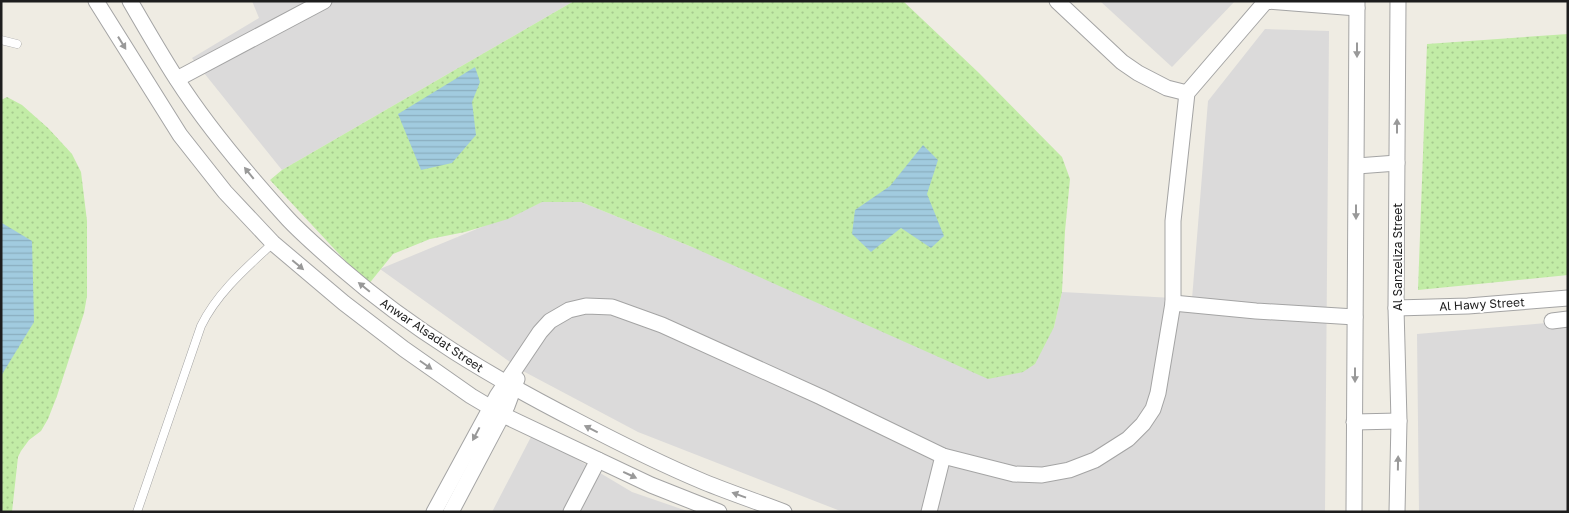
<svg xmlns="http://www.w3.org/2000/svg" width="1569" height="513" viewBox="0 0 1569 513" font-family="'Golos Text',sans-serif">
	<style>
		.residential { fill: #dbdada }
		.grass { fill: url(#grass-dots) }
		.water { fill: url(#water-rules) }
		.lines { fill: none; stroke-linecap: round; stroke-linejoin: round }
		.service-casing { stroke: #a4a4a4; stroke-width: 9 }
		.minor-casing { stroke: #a4a4a4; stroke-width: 17 }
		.service { stroke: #fff; stroke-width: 8 }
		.minor { stroke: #fff; stroke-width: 15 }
		.oneway { fill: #999 }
		.labels { text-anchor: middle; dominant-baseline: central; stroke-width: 4; stroke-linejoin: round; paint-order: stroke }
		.street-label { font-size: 12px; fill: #1d1d1d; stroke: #fff }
	</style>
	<defs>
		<pattern id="grass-dots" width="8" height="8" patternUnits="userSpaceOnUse" patternTransform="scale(1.25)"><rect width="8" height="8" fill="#c2eca6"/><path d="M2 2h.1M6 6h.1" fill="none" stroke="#a6ca8e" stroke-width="1.8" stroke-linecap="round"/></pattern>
		<pattern id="water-rules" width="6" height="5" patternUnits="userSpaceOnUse" patternTransform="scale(1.25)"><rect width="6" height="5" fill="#a1cbdf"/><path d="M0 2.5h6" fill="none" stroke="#8aaebf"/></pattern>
	</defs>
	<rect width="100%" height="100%" fill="#efece3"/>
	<g class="residential">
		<polygon points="252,1 574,1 282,170 192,58 259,18"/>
		<polygon points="1100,1 1235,1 1172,67"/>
		<polygon points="1265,29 1329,31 1325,512 843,512 638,432 521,370 380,269 542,202 581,202 692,247 1054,327 1062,292 1192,299 1208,101"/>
		<polygon points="1568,319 1568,512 1419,512 1417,334 1546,323"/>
		<polygon points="533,433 632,492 690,512 492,512"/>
	</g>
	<g class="grass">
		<polygon points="574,1 903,1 979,73 1062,157 1070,179 1065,231 1062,292 1054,327 1035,364 1023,372 988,379 692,247 581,202 542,202 508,219 465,232 430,239 393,254 368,285 270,180 282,170"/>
		<polygon points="1568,34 1568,275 1418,290 1427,44"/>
		<polygon points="7,97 22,105 48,128 72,154 81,172 87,221 87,296 84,313 57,396 48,419 41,431 29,440 21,451 18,457 12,512 1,512 1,100"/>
	</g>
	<g class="water">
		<polygon points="475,67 480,82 472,102 476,135 452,163 421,170 398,114"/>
		<polygon points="923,145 938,160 927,194 944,236 931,248 901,228 871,252 852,234 855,210 890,186"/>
		<polygon points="2,223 32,241 34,322 1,376"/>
	</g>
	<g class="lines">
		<defs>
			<g id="service">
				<polyline points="1,40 17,44"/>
				<path d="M137 512 201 326C217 293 246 268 273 243"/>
			</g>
			<g id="minor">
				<polyline points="96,1 180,135 225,192 273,243 344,303 404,349 471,396 503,415 651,485 719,512"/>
				<path d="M130 1C145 27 160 53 176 78 208 128 248 175 288 219 304 236 323 252 341 268 412 330 493 378 577 421 619 443 661 464 704 482 731 493 758 502 784 512"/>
				<polyline points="1057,1 1122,62 1138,73 1167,88 1187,93"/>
				<polyline points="177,79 324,1"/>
				<polyline points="1357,166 1397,163"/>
				<polyline points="1173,303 1256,311 1355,317"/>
				<polyline points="1396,308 1468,306 1568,298"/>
				<polyline points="1552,321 1568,319"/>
				<polyline points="1354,422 1399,421"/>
				<polyline points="434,512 497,396 540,332 550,321 569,310 586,306 612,307 662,325 821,397 943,456 1014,474 1042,475 1069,470 1095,460 1128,439 1143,424 1153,409 1158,393 1173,303 1173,221 1187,93 1266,1 1357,8"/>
				<polyline points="451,512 507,406 517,379"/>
				<polyline points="571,512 598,460"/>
				<polyline points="929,512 943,456"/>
				<polyline points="1354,512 1357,1"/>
				<polyline points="1397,512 1399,421 1396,308 1398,1"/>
			</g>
		</defs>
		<use href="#service" class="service-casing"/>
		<use href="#minor" class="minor-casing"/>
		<use href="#service" class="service"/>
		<use href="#minor" class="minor"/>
	</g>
	<defs><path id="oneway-solid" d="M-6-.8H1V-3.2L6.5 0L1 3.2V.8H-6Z" transform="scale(1.25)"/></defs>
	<g class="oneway">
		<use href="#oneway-solid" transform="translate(122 43) rotate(58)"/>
		<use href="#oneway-solid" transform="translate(1357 50) rotate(90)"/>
		<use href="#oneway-solid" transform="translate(1397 126) rotate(-90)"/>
		<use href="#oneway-solid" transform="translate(249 173) rotate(-129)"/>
		<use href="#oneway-solid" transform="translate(1356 212) rotate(90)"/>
		<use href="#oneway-solid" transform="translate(298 265) rotate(40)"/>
		<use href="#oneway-solid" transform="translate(364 287) rotate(-141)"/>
		<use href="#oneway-solid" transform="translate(426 365) rotate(35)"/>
		<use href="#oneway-solid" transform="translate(1355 375) rotate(90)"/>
		<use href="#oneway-solid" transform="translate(591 429) rotate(-153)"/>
		<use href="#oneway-solid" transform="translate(476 434) rotate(118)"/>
		<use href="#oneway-solid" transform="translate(1398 463) rotate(-89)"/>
		<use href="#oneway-solid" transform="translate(630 475) rotate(25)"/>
		<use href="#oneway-solid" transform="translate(739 495) rotate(-160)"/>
	</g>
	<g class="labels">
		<g class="street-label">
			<text transform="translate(1397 257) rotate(-90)">Al Sanzeliza Street</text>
			<text transform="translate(1482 304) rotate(-3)">Al Hawy Street</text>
			<text transform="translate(432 335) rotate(34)">Anwar Alsadat Street</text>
		</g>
	</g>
	<rect width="1569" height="513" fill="none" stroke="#1d1d1d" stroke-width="5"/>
</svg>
